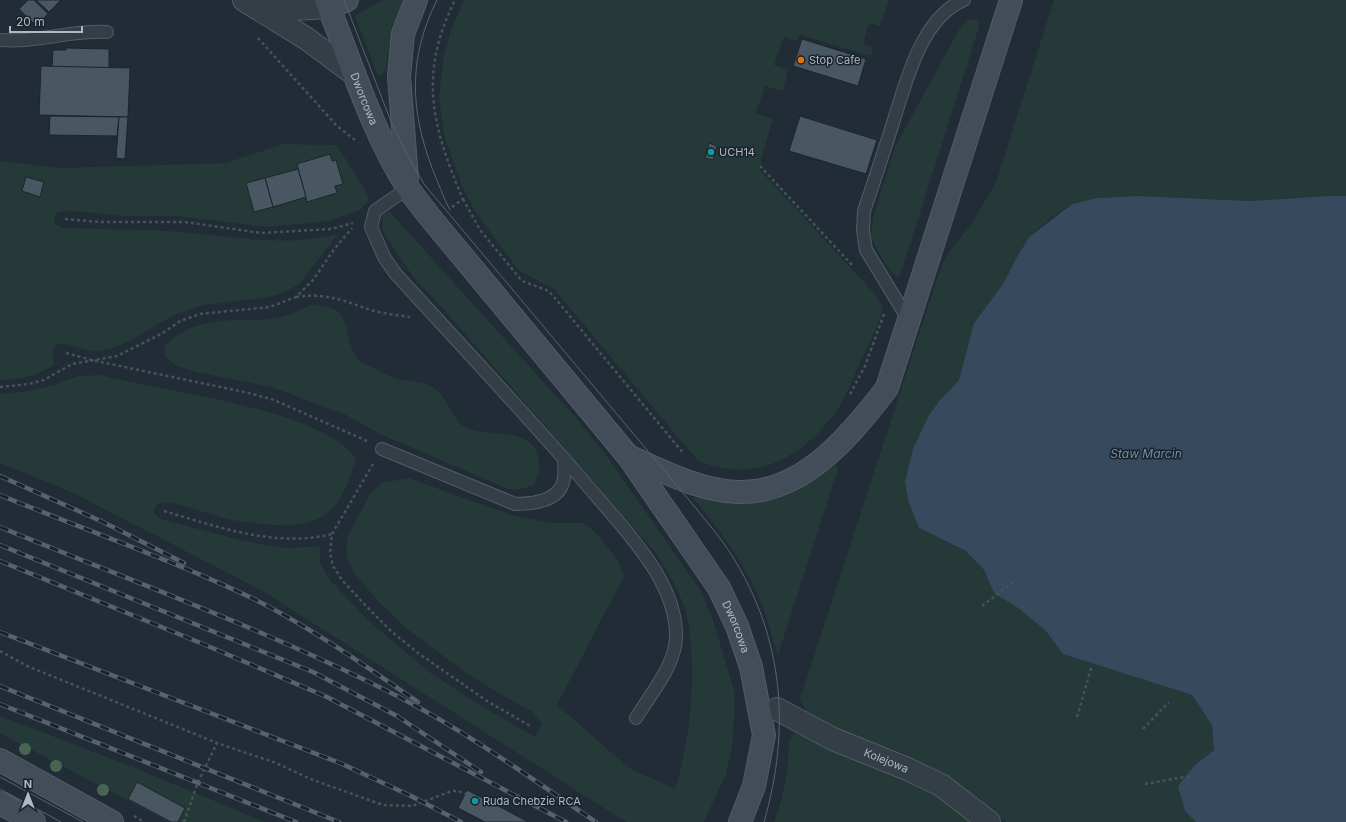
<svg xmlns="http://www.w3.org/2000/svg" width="1346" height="822" viewBox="0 0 1346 822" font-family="Inter,sans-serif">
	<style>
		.green { fill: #243938 }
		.water { fill: #354a5d }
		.building { fill: #495762; stroke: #1c252d }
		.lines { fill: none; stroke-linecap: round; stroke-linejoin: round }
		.service-casing { stroke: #525c64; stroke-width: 14 }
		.minor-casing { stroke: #525c64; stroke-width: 24 }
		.secondary-casing { stroke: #525c64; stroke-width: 24 }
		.path { stroke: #425656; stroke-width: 2.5; stroke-dasharray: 3 3; stroke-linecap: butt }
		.service { stroke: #343e47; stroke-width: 12 }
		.minor { stroke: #343e47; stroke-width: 22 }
		.secondary { stroke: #424d59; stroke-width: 22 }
		.tram { stroke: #56626e; stroke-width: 1 }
		.rail-casing { stroke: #56626e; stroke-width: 4.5 }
		.rail { stroke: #1a232b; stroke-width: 3; stroke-dasharray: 9; stroke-linecap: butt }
		.tree { fill: #486554 }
		.food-dot { fill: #e8710a; stroke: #1a232b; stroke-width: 1.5 }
		.culture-dot { fill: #0f9aa8; stroke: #1a232b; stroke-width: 1.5 }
		.labels { text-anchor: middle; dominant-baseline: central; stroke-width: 3; stroke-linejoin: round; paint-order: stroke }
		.poi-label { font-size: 11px; fill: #aeb9c3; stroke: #1a232b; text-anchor: start }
		.street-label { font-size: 11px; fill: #aeb9c3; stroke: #1a232b }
		.water-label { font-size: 12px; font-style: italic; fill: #708da6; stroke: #1a232b }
	</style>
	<rect width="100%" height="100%" fill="#212c36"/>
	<g class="green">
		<polygon points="383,0 403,0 392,34 385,72 378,77 355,16"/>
		<path d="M464 0H889L880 26 869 23 863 44 873 47 871 56 800 35 797 41 784 37 774 65 788 70 783 91 765 86 756 113 773 119 761 160 762 165 758 168 874 293 883 306C881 323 870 341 863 356 854 375 847 397 835 413 801 459 754 484 698 461L554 289 518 270 475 211 461 183 444 135 439 97 444 55 452 27Z"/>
		<polygon points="1054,0 1346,0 1346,196 1328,196 1250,201 1137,196 1097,198 1072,204 1052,217 1029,237 1016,259 1003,284 974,323 959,380 940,400 919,528 966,551 984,570 994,593 1018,608 1045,630 1063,654 1192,695 1212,725 1214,750 1195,765 1185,811 1196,822 1006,822 950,780 903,753 843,732 814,719 806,711 800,699 941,267 947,255 972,223 996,182"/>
		<polygon points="976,19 979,22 979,27 900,276 897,277 886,265 874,244 871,234 874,214 895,147 960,28 968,20"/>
		<path d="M283 144 337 145 369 197 367 203 359 210 329 221 269 227 176 216H125L72 211 58 212 54 219V224L63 228C98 229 132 229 167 231 225 234 281 249 338 234L300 283C277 301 246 299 218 303 205 304 192 308 180 313 153 323 130 347 100 351 84 353 72 342 56 344L53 350 54 364C38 377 20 379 0 380V161L59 168 226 163Z"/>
		<path d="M390 212 575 417 606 455 701 591 713 620 734 690V721L732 747 726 774 704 822H626L261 590 73 493 0 463V394L23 392 55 385 63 381 79 376 102 375C165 393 317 407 356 458 341 515 321 530 262 524 248 522 231 521 217 516 198 511 178 501 158 503L153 511 160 519 241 540 265 545 289 548 320 546V563L330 580 371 623 432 674 470 699 535 737 542 724 531 711 505 697 468 674 407 629 378 601 353 572 347 559 346 548 348 536 371 492 382 483 408 478 515 516 553 523H583L595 532 617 559 624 576 557 705 629 768 675 789C689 744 694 694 691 647 690 639 690 629 688 620 682 595 669 573 655 552L439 304 416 281 383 232 382 224 383 214Z"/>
		<path d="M310 305C362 305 337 342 363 363 366 365 371 366 374 368 383 372 389 377 399 379 411 382 424 381 434 388 447 396 450 414 461 424 478 440 526 424 537 453 541 466 539 473 534 485L522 489H508L380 434 346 415 274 388 197 372 177 366 165 357V346C182 326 210 321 235 320 247 319 258 321 270 319 283 317 298 312 310 305Z"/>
		<path d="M836 464 838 469 778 655C772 639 769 622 762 605 745 565 721 530 692 497L734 503 767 500 800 487Z"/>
		<polygon points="0,716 133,767 265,822 168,822 0,733"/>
		<path d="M794 733 803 735 947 797 978 822H774C780 806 785 787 787 770 789 757 786 744 794 733Z"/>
	</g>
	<polygon class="water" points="1137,196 1250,201 1328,196 1346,196 1346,822 1196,822 1185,811 1178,786 1195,765 1214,750 1212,725 1192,695 1063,654 1045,630 1018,608 994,593 984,570 966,551 919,528 909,503 905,482 913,449 929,415 940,400 959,380 974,323 1003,284 1016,259 1029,237 1072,204 1097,198"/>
	<g class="building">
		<polygon points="28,0 34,0 48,14 36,26 19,9"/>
		<polygon points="36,0 61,0 49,12"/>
		<polygon points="802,39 866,59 858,86 793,66"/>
		<polygon points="66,48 109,49 109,68 52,67 53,50 66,50"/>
		<polygon points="41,66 130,68 128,117 39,115"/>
		<polygon points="50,116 119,117 117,136 49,135"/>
		<polygon points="800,116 877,140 866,174 789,151"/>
		<polygon points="119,117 128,117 125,159 116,158"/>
		<polygon points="709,143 717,146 713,160 705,158"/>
		<polygon points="330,154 332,161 336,160 343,184 335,186 337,193 307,202 297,164"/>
		<polygon points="298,169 306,197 273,207 265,178"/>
		<polygon points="26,177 44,182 40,197 22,191"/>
		<polygon points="265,178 273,207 254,212 246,183"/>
		<polygon points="137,782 185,808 178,822 171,822 128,799"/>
		<polygon points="467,790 506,810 528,822 485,822 458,808"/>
	</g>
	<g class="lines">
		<defs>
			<g id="service">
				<path d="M0 40C36 43 71 30 107 32"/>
				<path d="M408 188 375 211 371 227 384 257 395 273C457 341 520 408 580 477 606 508 635 538 656 572 666 589 675 611 676 632 678 663 651 693 636 718"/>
				<path d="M908 319 866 250 863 230 864 211C874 182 883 154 892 126 905 86 920 18 964 0"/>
				<path d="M382 449 515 504C533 504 561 501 564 478 565 472 564 465 564 459"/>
			</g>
			<g id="minor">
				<polyline points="244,0 307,39 354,74"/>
				<polyline points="257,6 292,9 329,7"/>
				<path id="s1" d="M777 709 833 739 905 768 941 785 989 822"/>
			</g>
			<g id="secondary">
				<path id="s2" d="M326 0C351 62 372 132 408 188 416 200 425 211 434 222L628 456 719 588 737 626 751 667 764 735 754 786 740 822"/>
				<polyline points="329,7 347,0"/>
				<polyline points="407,179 399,76 403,34 416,0"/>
				<path d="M628 456C662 471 700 491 738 492 803 494 851 435 887 388L1011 0"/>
				<polyline points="0,760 112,822"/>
				<polyline points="0,803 34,822"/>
			</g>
		</defs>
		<use href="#service" class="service-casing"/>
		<use href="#minor" class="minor-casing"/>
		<use href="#secondary" class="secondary-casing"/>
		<g class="path">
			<polyline points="258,38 336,125 355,140"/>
			<polyline points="760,166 852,265"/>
			<polyline points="463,199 480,230 522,281 549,291 684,454"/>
			<path d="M452 207 463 199C432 127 418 74 455 0"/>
			<polyline points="65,219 102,222 185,222 261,233 331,229 353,223"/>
			<path d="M296 297C324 293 339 299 365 308 377 313 396 315 410 317"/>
			<polyline points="66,353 91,360 249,393 274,400 367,441"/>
			<polyline points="0,387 29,384 44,380 72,364 117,356 163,333 180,321 200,314 270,307 296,297 313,280 335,248 352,228"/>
			<polyline points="850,394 865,366 884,314"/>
			<polyline points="373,464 332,534 330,553 333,566 342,580 365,605 391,631 418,653 487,701 530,726"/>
			<path d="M164 511C218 527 276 548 332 534"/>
			<polyline points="982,606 1017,579"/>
			<polyline points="0,651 27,666 217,743 276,763 313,780 383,805 412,806 452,791 458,791 466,794"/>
			<polyline points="1077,717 1091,668"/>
			<polyline points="1143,729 1169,702"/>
			<polyline points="1145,784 1190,776"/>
			<polyline points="134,816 144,822"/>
			<polyline points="184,822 198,782 217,743"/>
		</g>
		<use href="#service" class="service"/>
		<use href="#minor" class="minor"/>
		<use href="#secondary" class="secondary"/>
		<g class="tram">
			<path d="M344 0 390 119 405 151 424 184 694 506C707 522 720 537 731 554 784 638 791 729 764 822"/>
			<path d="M437 0C408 58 410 109 432 168 438 182 443 197 450 210"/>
			<polyline points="0,777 83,822"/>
			<polyline points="0,789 61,822"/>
		</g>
		<defs>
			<g id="rail">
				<polyline points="0,476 103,522 184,563"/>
				<path d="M0 495C85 530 173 560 256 600 313 629 365 666 418 702"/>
				<path d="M0 527C134 582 272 632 401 698 470 734 532 779 596 822"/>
				<polyline points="0,545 313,672 397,716 481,772"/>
				<polyline points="0,561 203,644 327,697 566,822"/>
				<polyline points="0,632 340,763 411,796 461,822"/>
				<polyline points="0,686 339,822"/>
				<polyline points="0,704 296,822"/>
			</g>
		</defs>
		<use href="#rail" class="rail-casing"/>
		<use href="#rail" class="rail"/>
	</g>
	<g class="tree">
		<circle cx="25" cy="749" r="6"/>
		<circle cx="56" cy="766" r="6"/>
		<circle cx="103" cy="790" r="6"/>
	</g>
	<circle class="food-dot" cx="801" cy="60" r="4"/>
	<g class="culture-dot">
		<circle cx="711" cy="152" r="4"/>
		<circle cx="475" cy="801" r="4"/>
	</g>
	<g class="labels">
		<g class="poi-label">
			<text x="809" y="60">Stop Cafe</text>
			<text x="719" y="152">UCH14</text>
			<text x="483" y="801">Ruda Chebzie RCA</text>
		</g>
		<g class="street-label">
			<text stroke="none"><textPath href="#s2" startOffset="106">Dworcowa</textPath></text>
			<text stroke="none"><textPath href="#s2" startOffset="755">Dworcowa</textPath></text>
			<text stroke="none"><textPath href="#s1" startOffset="121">Kolejowa</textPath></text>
		</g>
		<g class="water-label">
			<text x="1146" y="453">Staw Marcin</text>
		</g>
	</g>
	<g transform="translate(28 794)" stroke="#1a232b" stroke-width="3" paint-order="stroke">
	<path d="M0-3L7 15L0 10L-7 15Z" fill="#aeb9c3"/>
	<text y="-6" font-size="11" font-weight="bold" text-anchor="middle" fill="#aeb9c3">N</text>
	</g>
	<path d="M10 26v6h72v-6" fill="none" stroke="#aeb9c3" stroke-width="2"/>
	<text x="16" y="26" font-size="12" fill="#aeb9c3" stroke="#1a232b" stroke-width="3" paint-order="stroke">20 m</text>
</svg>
